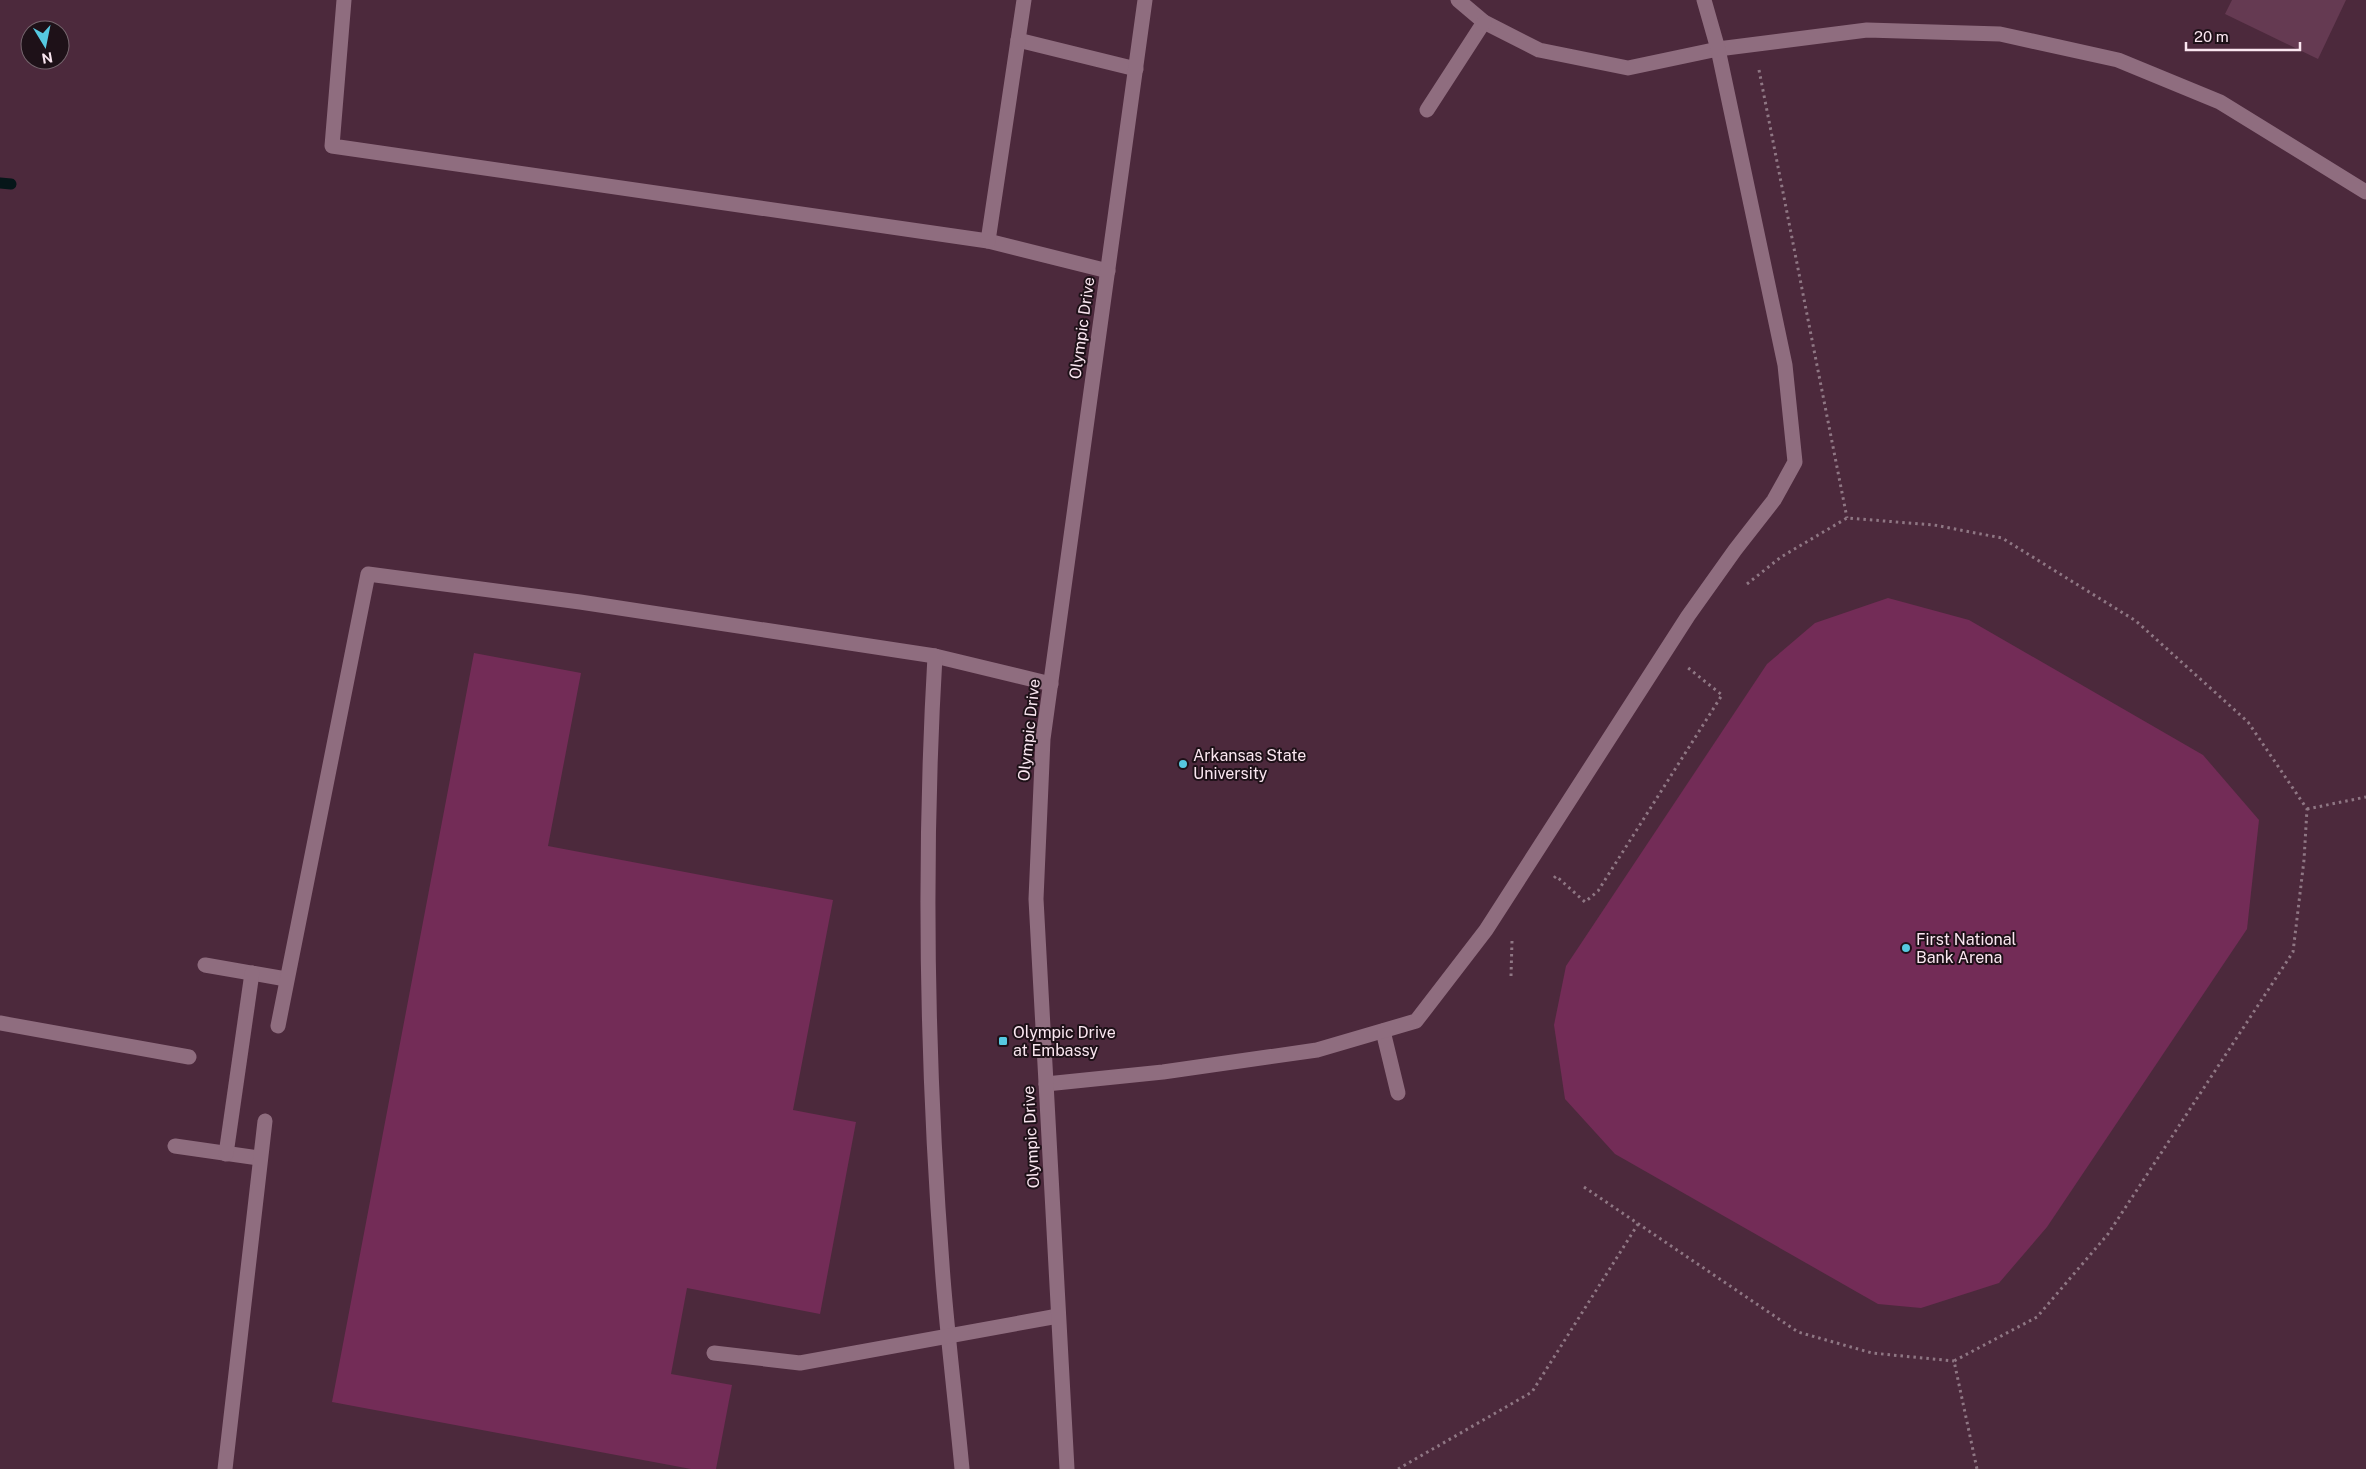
<svg xmlns="http://www.w3.org/2000/svg" width="2366" height="1469" viewBox="0 0 2366 1469" font-family="'Public Sans',sans-serif">
	<style>
		.built { fill: #4c293c; fill-rule: evenodd }
		.green { fill: #653a52 }
		.lines { fill: none; stroke-linecap: round; stroke-linejoin: round }
		.stream { stroke: #061619; stroke-width: 11 }
		.building { fill: #732c57 }
		.path { stroke: #8f7784; stroke-width: 3; stroke-dasharray: 2.5 4; stroke-linecap: butt }
		.lane { stroke: #8f6d7f; stroke-width: 15 }
		.street { stroke: #8f6d7f; stroke-width: 15 }
		.poi-dot { fill: #56c9e1; stroke: #1e1118; stroke-width: 2 }
		.labels { text-anchor: middle; dominant-baseline: central; stroke-width: 4; stroke-linejoin: round; paint-order: stroke }
		.street-label { font-size: 16px; fill: #fae6f0; stroke: #1e1118 }
		.poi-label { font-size: 16px; fill: #fae6f0; stroke: #1e1118; text-anchor: start }
	</style>
	<rect width="100%" height="100%" fill="#3f2333"/>
	<path class="built" d="M0 0H2366V1469H0ZM30 30H60V60H30Z"/>
	<polygon class="green" points="2232,0 2346,0 2318,59 2225,14"/>
	<g class="lines">
		<polyline class="stream" points="0,183 11,184"/>
	</g>
	<g class="building">
		<polygon points="1888,598 1969,620 2203,755 2259,820 2247,929 2047,1227 1999,1283 1921,1308 1878,1304 1615,1154 1565,1099 1554,1025 1566,966 1767,664 1815,623"/>
		<polygon points="474,653 581,673 548,846 833,900 793,1110 856,1122 820,1314 687,1288 671,1374 732,1385 716,1469 691,1469 332,1402"/>
	</g>
	<g class="lines">
		<g class="path">
			<polyline points="1759,70 1847,518"/>
			<polyline points="1747,584 1781,557 1847,518 1934,525 2002,538 2136,621 2248,722 2307,809 2304,860 2293,952 2108,1234 2037,1317 1954,1361 1977,1469"/>
			<polyline points="2307,809 2366,797"/>
			<polyline points="1554,878 1556,876 1585,902 1598,891 1722,695 1687,667"/>
			<polyline points="1511,976 1512,941"/>
			<polyline points="1584,1187 1798,1332 1872,1353 1954,1361"/>
			<polyline points="1398,1469 1532,1392 1638,1224"/>
		</g>
		<g class="lane">
			<polyline points="344,0 332,146 988,241 1108,271"/>
			<polyline points="1458,0 1484,22 1539,50 1628,68 1718,49 1867,30 2000,34 2118,60 2220,102 2366,192"/>
			<polyline points="1018,40 1136,69"/>
			<polyline points="1427,110 1484,22"/>
			<polyline points="988,241 1024,0"/>
			<polyline points="935,656 1051,684"/>
			<polyline points="205,965 286,979"/>
			<polyline points="0,1023 189,1057"/>
			<path d="M278 1026 368 574 580 602 935 656C923 861 927 1073 943 1278 948 1341 956 1405 962 1469"/>
			<polyline points="1383,1031 1398,1093"/>
			<polyline points="1046,1084 1163,1072 1317,1050 1416,1021 1486,930 1688,616 1735,550 1774,500 1795,462 1785,365 1718,49 1704,0"/>
			<polyline points="175,1146 259,1158"/>
			<polyline points="226,1154 252,973"/>
			<polyline points="714,1353 800,1363 1058,1316"/>
			<polyline points="225,1469 265,1121"/>
		</g>
		<polyline class="street" points="1067,1469 1036,899 1043,739 1145,0"/>
	</g>
	<g class="poi-dot">
		<circle cx="1183" cy="764" r="5"/>
		<circle cx="1906" cy="948" r="5"/>
		<rect x="998" y="1036" width="10" height="10" rx="2.5"/>
	</g>
	<g class="labels">
		<g class="street-label">
			<text transform="translate(1082 328) rotate(-82)">Olympic Drive</text>
			<text transform="translate(1029 730) rotate(-84)">Olympic Drive</text>
			<text transform="translate(1031 1137) rotate(-93)">Olympic Drive</text>
		</g>
		<g class="poi-label">
			<text x="1193" y="755">Arkansas State<tspan x="1193" dy="18">University</tspan></text>
			<text x="1916" y="939">First National<tspan x="1916" dy="18">Bank Arena</tspan></text>
			<text x="1013" y="1032">Olympic Drive<tspan x="1013" dy="18">at Embassy</tspan></text>
		</g>
	</g>
	<g transform="translate(45 45) rotate(170)"><circle r="24" fill="#1e1118" stroke="#76666e"/>
	<path d="M0-4L9 19L0 12L-9 19Z" fill="#56c9e1"/>
	<text y="-8" font-size="14" font-weight="bold" text-anchor="middle" fill="#fae6f0">N</text>
	</g>
	<path d="M2186 42v8h114v-8" fill="none" stroke="#fae6f0" stroke-width="2.5"/>
	<text x="2194" y="42" font-size="15" fill="#fae6f0" stroke="#1e1118" stroke-width="4" paint-order="stroke">20 m</text>
</svg>
